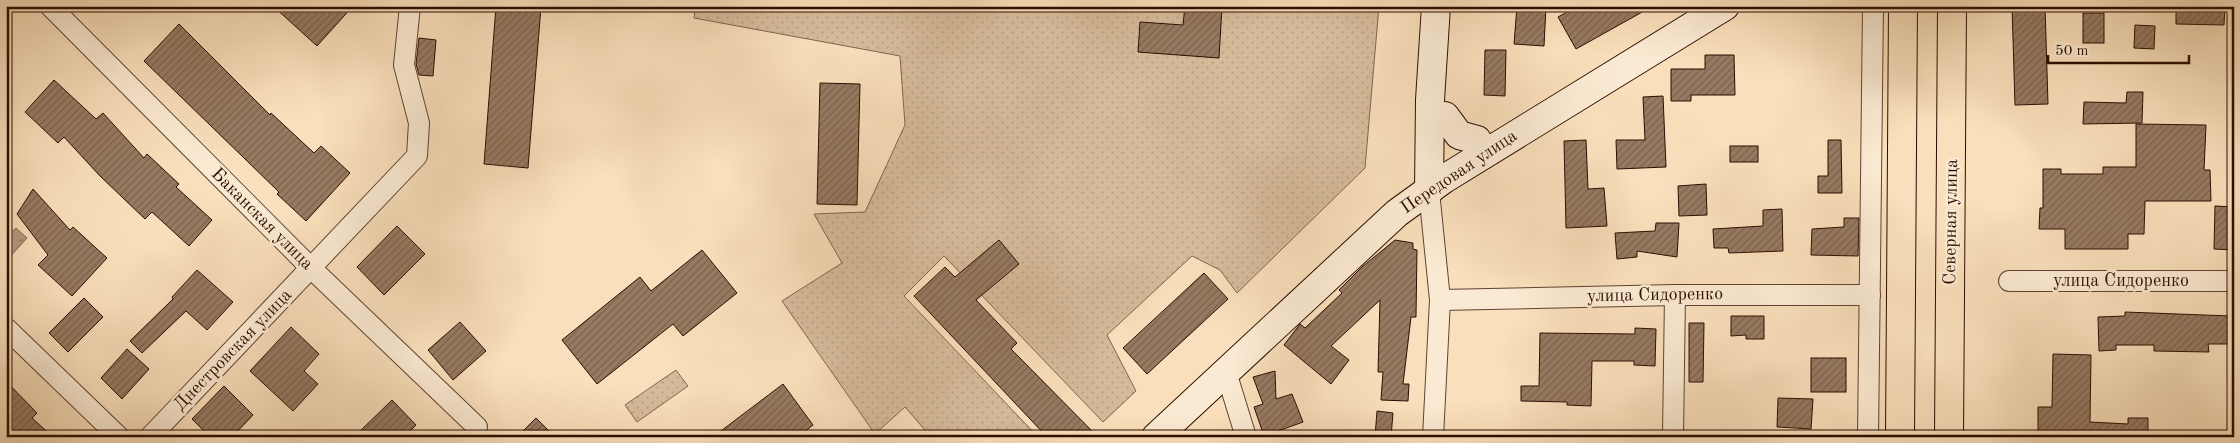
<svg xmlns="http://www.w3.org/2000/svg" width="2240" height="443" viewBox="0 0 2240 443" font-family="'Old Standard TT',serif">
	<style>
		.park { fill: url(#park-dots); stroke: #82644e }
		.water { fill: url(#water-ripples); stroke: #7e604b }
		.building { fill: url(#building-hatch); stroke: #2d0d01 }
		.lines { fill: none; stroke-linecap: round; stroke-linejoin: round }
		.minor-casing { stroke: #604230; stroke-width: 22 }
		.secondary-casing { stroke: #2d0d01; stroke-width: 30 }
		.primary-casing { stroke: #2d0d01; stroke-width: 30 }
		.minor { stroke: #fbead3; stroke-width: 20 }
		.secondary { stroke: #fbead3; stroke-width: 28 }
		.primary { stroke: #f9dfbb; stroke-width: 28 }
		.labels { text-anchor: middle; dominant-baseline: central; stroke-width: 5; stroke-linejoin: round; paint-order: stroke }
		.street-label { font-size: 18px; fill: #2d0d01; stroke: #fbead3 }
	</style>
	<defs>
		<pattern id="park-dots" width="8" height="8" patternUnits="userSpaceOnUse" patternTransform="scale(1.25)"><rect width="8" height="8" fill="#d6bb9b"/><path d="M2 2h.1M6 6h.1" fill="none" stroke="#b8a084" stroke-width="1.8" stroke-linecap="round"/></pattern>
		<pattern id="water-ripples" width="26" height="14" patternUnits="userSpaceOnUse" patternTransform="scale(1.25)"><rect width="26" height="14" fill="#b4987c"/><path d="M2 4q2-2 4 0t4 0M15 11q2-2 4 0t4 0" fill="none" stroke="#937a63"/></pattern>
		<pattern id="building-hatch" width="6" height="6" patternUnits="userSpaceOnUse" patternTransform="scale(1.25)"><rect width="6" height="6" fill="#977a62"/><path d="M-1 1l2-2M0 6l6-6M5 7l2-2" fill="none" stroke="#7c624e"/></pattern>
	</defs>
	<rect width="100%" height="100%" fill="#f9dfbb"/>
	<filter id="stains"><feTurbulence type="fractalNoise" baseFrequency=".004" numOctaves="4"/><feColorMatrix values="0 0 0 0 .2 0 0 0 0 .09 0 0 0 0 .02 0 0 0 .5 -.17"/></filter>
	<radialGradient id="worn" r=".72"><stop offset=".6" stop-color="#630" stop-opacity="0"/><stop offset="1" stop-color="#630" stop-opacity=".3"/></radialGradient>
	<g class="park">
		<polygon points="696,6 1379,6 1365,168 1237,293 1220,270 1192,256 1107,335 1136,391 1103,422 944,256 904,296 1038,437 931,437 905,407 875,434 782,301 842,263 814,214 865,212 905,125 900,56 694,18"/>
		<polygon points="676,370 688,386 637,422 625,405"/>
	</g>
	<polygon class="water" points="16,228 27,238 6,261 6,238"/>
	<g class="building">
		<polygon points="273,6 353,6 317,46"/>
		<polygon points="496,6 541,7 528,168 484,164"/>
		<polygon points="1185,6 1222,6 1219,58 1138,52 1140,22 1183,25"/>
		<polygon points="1517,6 1546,6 1544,46 1514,44"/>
		<polygon points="1578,6 1653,6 1576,49 1558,17"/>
		<polygon points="2012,6 2045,6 2048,104 2015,105"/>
		<polygon points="2176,6 2225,6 2224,25 2176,24"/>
		<rect x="2083" y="13" width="21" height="30"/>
		<polygon points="179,24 270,115 271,113 314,153 321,146 350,173 306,221 277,194 279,192 144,61"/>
		<polygon points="2135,25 2155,26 2154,49 2134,48"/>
		<polygon points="419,38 436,40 433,76 419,75 416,64"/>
		<polygon points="1485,50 1506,50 1505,96 1484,95"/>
		<polygon points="1705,55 1734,55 1735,95 1691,95 1691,101 1671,101 1671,69 1705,69"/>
		<polygon points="54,80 96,119 103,113 144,158 147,154 179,184 176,187 212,220 189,246 152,212 145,219 100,176 64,137 58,143 25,112"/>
		<polygon points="820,83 860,84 857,205 817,204"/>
		<polygon points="2127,92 2143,92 2142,123 2083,124 2084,102 2126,103"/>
		<polygon points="1663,96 1666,167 1617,169 1616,140 1645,140 1643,97"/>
		<polygon points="2136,124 2206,125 2204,170 2210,170 2211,201 2145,201 2144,234 2128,234 2128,249 2065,249 2065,229 2039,229 2040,208 2043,208 2043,169 2061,169 2061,174 2103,174 2103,167 2136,167"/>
		<polygon points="1586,140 1588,189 1604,188 1607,226 1566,228 1564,141"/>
		<polygon points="1828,140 1841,140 1842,193 1818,193 1818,176 1828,176"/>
		<rect x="1730" y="146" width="28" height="16"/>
		<polygon points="1706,184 1707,215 1679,216 1678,186"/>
		<polygon points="33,189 70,230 73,227 107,258 72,296 38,265 48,255 17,214"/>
		<polygon points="2215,206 2234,207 2234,250 2214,249"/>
		<polygon points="1782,209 1783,251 1729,253 1728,248 1714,248 1713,229 1763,226 1763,210"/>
		<polygon points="1844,218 1859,218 1858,256 1811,255 1812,229 1844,227"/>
		<polygon points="1656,223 1679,223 1677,257 1637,251 1637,257 1617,259 1615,233 1655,231"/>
		<polygon points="397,226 425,254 384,295 357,267"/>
		<polygon points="999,240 1019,264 976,300 1017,343 1011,349 1098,437 1047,437 914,296 945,267 955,277"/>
		<polygon points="1395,240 1413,243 1413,249 1417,250 1416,317 1411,317 1403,384 1409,384 1408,401 1381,400 1383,372 1378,372 1380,300 1331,346 1349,360 1331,384 1284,345 1300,324 1305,328 1342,293 1339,290 1362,267"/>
		<polygon points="702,250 737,293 683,336 673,324 597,384 562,340 640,277 651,291"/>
		<polygon points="197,270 233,302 207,330 186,311 142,353 130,341 173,299 172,297"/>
		<polygon points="1204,273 1228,299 1147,374 1123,348"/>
		<polygon points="84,298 103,317 68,352 49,333"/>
		<polygon points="2125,312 2231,316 2230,344 2208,344 2209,352 2154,351 2154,345 2116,345 2116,350 2099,351 2098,317 2125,316"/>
		<polygon points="1731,316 1764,316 1764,339 1746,339 1746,335 1731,336"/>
		<polygon points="460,322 486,351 453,380 428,350"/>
		<polygon points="1689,323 1704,323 1703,382 1689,382"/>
		<polygon points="291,327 319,354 304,371 318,384 293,411 250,371"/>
		<polygon points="1635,328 1656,329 1655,366 1634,365 1634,361 1592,361 1591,406 1567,405 1567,402 1521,401 1521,386 1539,386 1540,333 1635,334"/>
		<polygon points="127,349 149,369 122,399 101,378"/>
		<polygon points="2053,354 2091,355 2090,422 2128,424 2128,418 2148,418 2148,437 2076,437 2076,432 2038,432 2038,407 2052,407"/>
		<rect x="1811" y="358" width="35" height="34"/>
		<polygon points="1275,371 1276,399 1292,394 1303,422 1278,431 1278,436 1275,437 1273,433 1264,436 1254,407 1263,404 1253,377"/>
		<polygon points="6,381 37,413 32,418 53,437 6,437"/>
		<polygon points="783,384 813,425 798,437 713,437"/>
		<polygon points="224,386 253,415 232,437 210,437 192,419"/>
		<polygon points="1778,398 1813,399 1811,429 1777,427"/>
		<polygon points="392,400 416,425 404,437 354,437"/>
		<polygon points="1377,411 1393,413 1391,437 1375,437"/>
		<polygon points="536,418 555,437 517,437"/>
	</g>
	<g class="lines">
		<defs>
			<g id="minor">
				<polyline points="50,6 311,268 477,427"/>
				<polyline points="1429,191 1440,300 1433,437"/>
				<polyline points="2009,281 2234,281"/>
				<polyline points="1440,300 1675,295 1870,295"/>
				<polyline points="6,328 119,437"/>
				<polyline points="1226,372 1246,437"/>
				<polyline points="150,437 417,156 419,123 404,65 410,6"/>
				<polyline points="1673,437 1675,295"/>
				<polyline points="1868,437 1873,6"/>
			</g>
			<g id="secondary">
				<polyline points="1445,116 1459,135 1477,140"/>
				<polyline points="1429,191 1430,100 1436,6"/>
				<polyline points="1156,437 1397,213 1444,179 1725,6"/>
			</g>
			<g id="primary">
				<polyline points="1900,437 1903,6"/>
				<polyline points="1949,437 1952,6"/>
			</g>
		</defs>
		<use href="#minor" class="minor-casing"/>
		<use href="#secondary" class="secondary-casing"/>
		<use href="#primary" class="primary-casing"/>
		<use href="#minor" class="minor"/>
		<use href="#secondary" class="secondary"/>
		<use href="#primary" class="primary"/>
	</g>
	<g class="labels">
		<g class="street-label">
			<text transform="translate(1459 172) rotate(-34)">Передовая улица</text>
			<text transform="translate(262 219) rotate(45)">Баканская улица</text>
			<text transform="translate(1951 222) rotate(-89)">Северная улица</text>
			<text x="2121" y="281">улица Сидоренко</text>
			<text transform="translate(1655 295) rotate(-1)">улица Сидоренко</text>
			<text transform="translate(233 350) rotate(-46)">Днестровская улица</text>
		</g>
	</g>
	<rect width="2240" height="443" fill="none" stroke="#f9dfbb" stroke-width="25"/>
	<rect x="8" y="8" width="2225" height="428" fill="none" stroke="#2d0d01" stroke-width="2.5"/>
	<rect x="12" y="12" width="2215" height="418" fill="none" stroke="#2d0d01"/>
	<path d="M2048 55v8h141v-8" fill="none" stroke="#2d0d01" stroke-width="2.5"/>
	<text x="2055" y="55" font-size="15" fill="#2d0d01" stroke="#fbead3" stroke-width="4" paint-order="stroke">50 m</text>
	<rect width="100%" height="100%" filter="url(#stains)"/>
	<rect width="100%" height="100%" fill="url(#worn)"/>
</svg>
